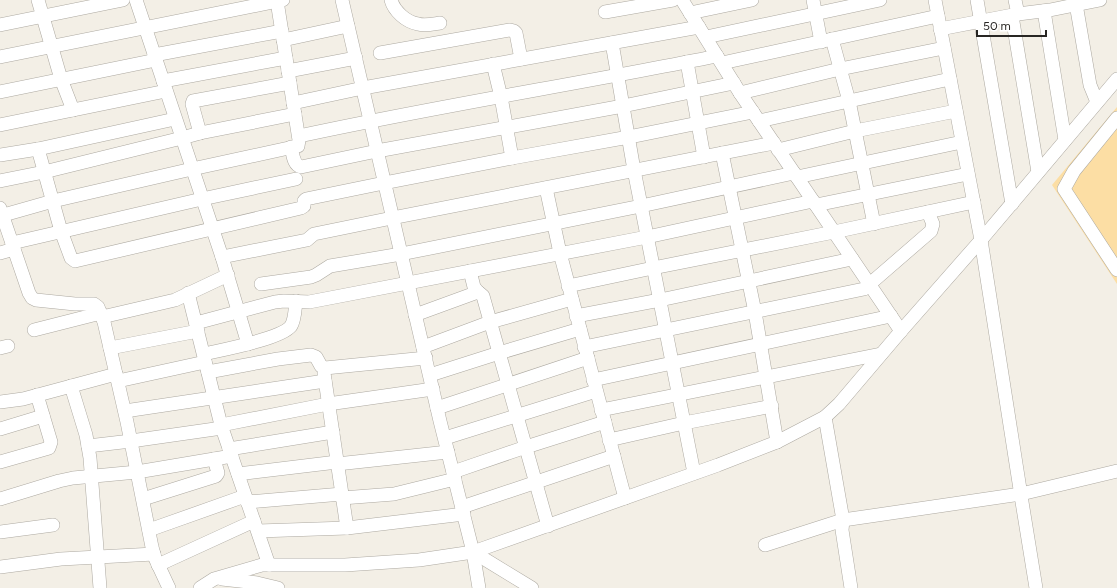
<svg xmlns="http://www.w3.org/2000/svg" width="1117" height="588" viewBox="0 0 1117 588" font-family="Figtree,sans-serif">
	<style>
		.green { fill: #fcdea4 }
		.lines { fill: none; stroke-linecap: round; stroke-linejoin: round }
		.minor-casing { stroke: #ada9a1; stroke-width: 14 }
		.minor { stroke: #fff; stroke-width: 13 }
	</style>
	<rect width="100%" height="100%" fill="#f3efe6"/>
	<polygon class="green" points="1117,107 1117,284 1052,185"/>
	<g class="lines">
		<defs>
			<g id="minor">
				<polyline points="38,0 61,79 73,110"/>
				<polyline points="136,0 222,257 248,344"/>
				<polyline points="342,0 440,421 473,552 479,588"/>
				<path d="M391 0C394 11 406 22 418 24 425 26 433 24 440 23"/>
				<polyline points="682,0 740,93 901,331"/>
				<polyline points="813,0 821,42"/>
				<polyline points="935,0 981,240 1022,502 1036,588"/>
				<polyline points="977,0 1012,204"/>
				<polyline points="1015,0 1018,14"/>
				<polyline points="1076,4 1090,85 1097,102"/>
				<polyline points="1044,11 1065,140"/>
				<polyline points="605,12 673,0"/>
				<polyline points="690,13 752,0"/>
				<polyline points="1012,16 1038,172"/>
				<polyline points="0,25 123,0"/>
				<polyline points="940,29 1018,14 1050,10 1100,0"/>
				<polyline points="706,37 880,0"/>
				<polyline points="832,39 849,101 874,224"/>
				<polyline points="283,40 348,26"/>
				<polyline points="612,43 634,170 694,473"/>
				<polyline points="380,53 510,30 514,31 516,33 521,59"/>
				<polyline points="154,55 282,31"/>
				<polyline points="0,57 283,0"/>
				<polyline points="687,62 704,157"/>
				<polyline points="722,63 938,16"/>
				<polyline points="493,64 501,97 512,158"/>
				<polyline points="288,71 356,58"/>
				<polyline points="163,81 286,58"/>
				<polyline points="0,92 156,60"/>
				<polyline points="740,93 840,69 944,48"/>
				<polyline points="293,103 363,88 699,27"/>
				<polyline points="1117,118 1074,171 1064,189 1117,270"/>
				<polyline points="759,121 849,101 950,79"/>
				<polyline points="0,125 166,91"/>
				<polyline points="200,133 192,104 193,101 290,83"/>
				<path d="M299 136C437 106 578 84 717 56"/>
				<path d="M291 147C293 154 293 165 301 167L377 151 623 106 734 83"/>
				<polyline points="38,149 61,231 71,258 75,261 301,208 304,206 304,201 306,199 384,183 512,158 629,137 753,112"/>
				<polyline points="778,150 855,131 956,111"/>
				<polyline points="722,153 755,312 777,442"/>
				<polyline points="0,155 38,149 175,119"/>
				<polyline points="797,177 962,142"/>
				<polyline points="0,181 44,172 182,138 200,133 295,114"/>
				<polyline points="546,188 560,253 625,498"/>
				<polyline points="816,205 968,174"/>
				<polyline points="0,208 29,293 32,298 36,300 75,304 94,304 98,307 104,322 127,422 152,547 155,558 169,588"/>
				<polyline points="0,216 53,201 192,169 298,146 299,140 277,1"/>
				<polyline points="12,243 202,199 296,179"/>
				<polyline points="0,253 14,249"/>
				<polyline points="222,257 307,240 314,234 392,218 774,143"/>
				<polyline points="470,271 474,287 477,291 483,296 548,526"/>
				<polyline points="261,284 311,277 316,275 330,266 401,254 641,206 794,173"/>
				<polyline points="568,286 653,268 834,232 974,202"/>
				<polyline points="188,293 221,425 269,565"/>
				<polyline points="415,315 478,292"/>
				<polyline points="576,316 660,300 852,259"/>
				<polyline points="102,317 175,300 228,275"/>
				<polyline points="196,323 275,302 284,301 309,302 647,237 813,201"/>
				<polyline points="34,330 101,313"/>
				<polyline points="423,347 490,322 572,299"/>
				<polyline points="584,347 864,289 931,231 933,224 928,212"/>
				<polyline points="0,348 8,346"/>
				<polyline points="110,348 198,331"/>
				<path d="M204 354C221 350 281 339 291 326 295 320 295 309 296 301"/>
				<polyline points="208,372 278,359 311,355 316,357 321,366 325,368 426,358"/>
				<polyline points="324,373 347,528"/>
				<polyline points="430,375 499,353 580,329"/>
				<polyline points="593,380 891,316"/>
				<polyline points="118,381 205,362"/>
				<polyline points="71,386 86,435 90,458 100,588"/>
				<polyline points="0,402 23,399 116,374"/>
				<polyline points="437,408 588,358"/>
				<polyline points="601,410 881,354"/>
				<polyline points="125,411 325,381"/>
				<polyline points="825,417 843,520 842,530 851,588"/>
				<polyline points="221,425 328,404 433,389"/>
				<polyline points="0,429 43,416"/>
				<polyline points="445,438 596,391"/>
				<polyline points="609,440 684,423 772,406"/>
				<polyline points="88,446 131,441 222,428"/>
				<polyline points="229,449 333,432"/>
				<polyline points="0,462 49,448 51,442 37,395"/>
				<polyline points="337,464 448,452"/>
				<polyline points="453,472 526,447 605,422"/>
				<polyline points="238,474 337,462"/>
				<polyline points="342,498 394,494 455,479"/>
				<polyline points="0,499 59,481 73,478 137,472 232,456"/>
				<polyline points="143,499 216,476 218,473 214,459"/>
				<polyline points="247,502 342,494"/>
				<polyline points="462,507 614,456"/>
				<polyline points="149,530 245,496"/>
				<polyline points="258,531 347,528 464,514"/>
				<polyline points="0,532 53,525"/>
				<polyline points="765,545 843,520 1021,494 1117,471"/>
				<polyline points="473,552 532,588"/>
				<polyline points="158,565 254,521"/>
				<polyline points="0,567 61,559 154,554"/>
				<polyline points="222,579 257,583 278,588"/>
				<polyline points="200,588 214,579 262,565 345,565 419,560 473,552 718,465 777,442 825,417 839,404 901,331 981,240 1117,79"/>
			</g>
		</defs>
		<use href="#minor" class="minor-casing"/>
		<use href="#minor" class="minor"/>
	</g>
	<path d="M977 30v6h69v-6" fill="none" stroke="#282623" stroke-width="2"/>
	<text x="983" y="30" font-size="12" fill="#282623" stroke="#ffffff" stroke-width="3" paint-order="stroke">50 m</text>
</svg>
